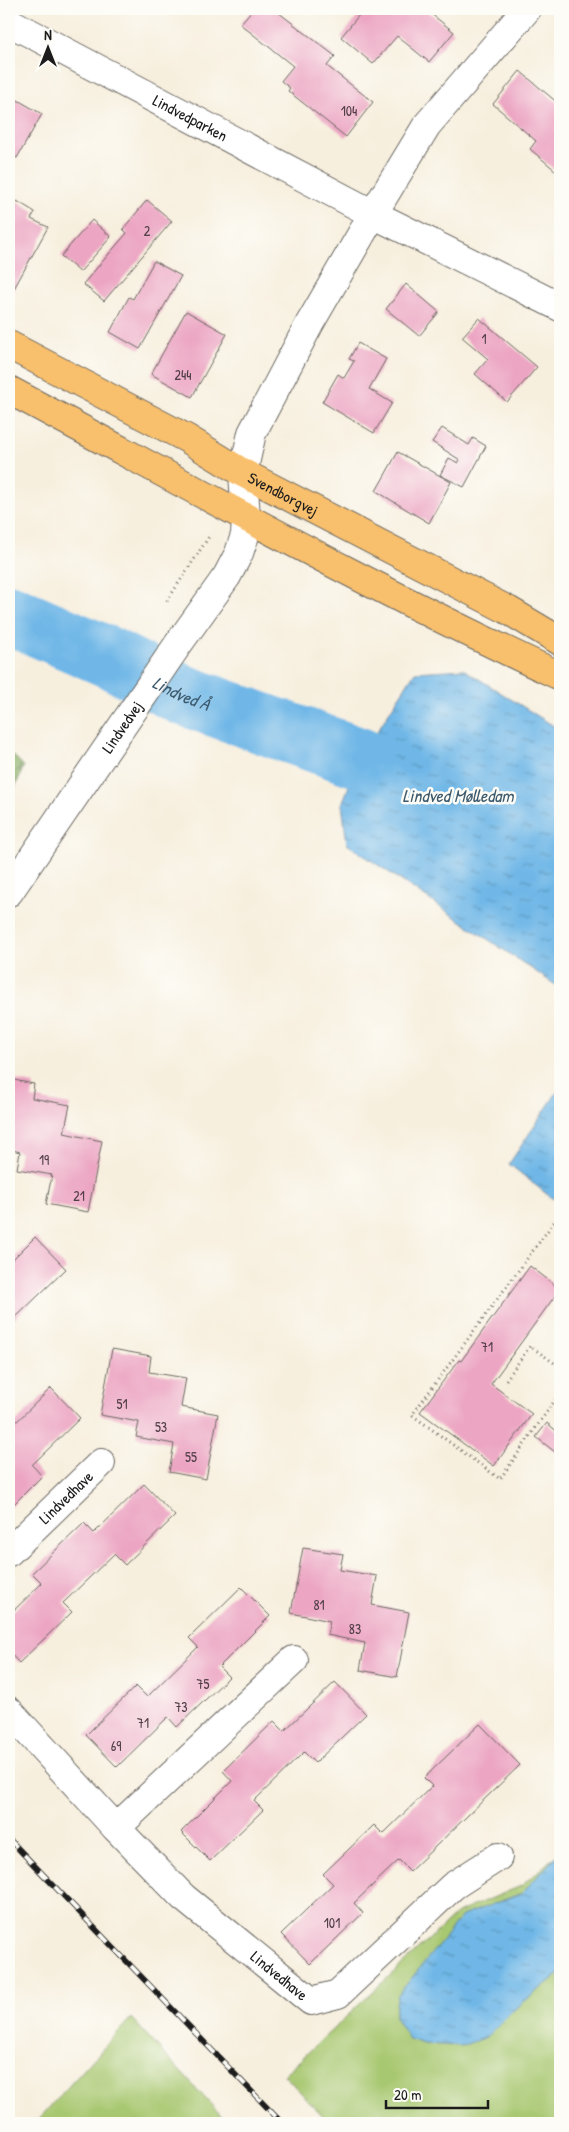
<svg xmlns="http://www.w3.org/2000/svg" width="569" height="2132" viewBox="0 0 569 2132" font-family="'Patrick Hand',sans-serif">
	<style>
		.green { fill: #a7c76f; stroke: #627246 }
		.forest { fill: url(#forest-firs); stroke: #50643f }
		.water { fill: url(#water-ripples); stroke: #466a82 }
		.lines { fill: none; stroke-linecap: round; stroke-linejoin: round }
		.river { stroke: #6fb7e7; stroke-width: 61 }
		.building { fill: #eca6c3 }
		.minor-casing { stroke: #696660; stroke-width: 30 }
		.major-casing { stroke: #696660; stroke-width: 30 }
		.path { stroke: #696660; stroke-width: 3; stroke-dasharray: 1 4; stroke-linecap: butt }
		.minor { stroke: #fff; stroke-width: 28 }
		.major { stroke: #f8bf6c; stroke-width: 28 }
		.rail-casing { stroke: #1c1c1c; stroke-width: 5.5 }
		.rail { stroke: #fdfcf7; stroke-width: 4; stroke-dasharray: 11; stroke-linecap: butt }
		.labels { text-anchor: middle; dominant-baseline: central; stroke-width: 5; stroke-linejoin: round; paint-order: stroke }
		.number-label { font-size: 14px; fill: #503e46 }
		.street-label { font-size: 16px; fill: #1c1c1c; stroke: #fdfcf7 }
		.water-label { font-size: 18px; font-style: italic; fill: #3d5a6d; stroke: #fdfcf7 }
	</style>
	<defs>
		<pattern id="forest-firs" width="22" height="20" patternUnits="userSpaceOnUse" patternTransform="scale(1.25)"><rect width="22" height="20" fill="#85ac62"/><path d="M5 1l3.5 6h-7zM16 11l3.5 6h-7z" fill="#6c8b50"/></pattern>
		<pattern id="water-ripples" width="26" height="14" patternUnits="userSpaceOnUse" patternTransform="scale(1.25)"><rect width="26" height="14" fill="#6fb7e7"/><path d="M2 4q2-2 4 0t4 0M15 11q2-2 4 0t4 0" fill="none" stroke="#5a94ba"/></pattern>
	</defs>
	<rect width="100%" height="100%" fill="#fdfcf7"/>
	<filter id="ink" filterUnits="userSpaceOnUse"><feTurbulence type="fractalNoise" baseFrequency=".02" numOctaves="2"/><feDisplacementMap in="SourceGraphic" scale="10" xChannelSelector="R" yChannelSelector="G"/><feConvolveMatrix kernelMatrix="1 2 1 2 8 2 1 2 1" color-interpolation-filters="sRGB"/></filter>
	<filter id="wash" filterUnits="userSpaceOnUse"><feTurbulence type="fractalNoise" baseFrequency=".0096" numOctaves="4" result="noise"/><feDisplacementMap in="SourceGraphic" scale="20" xChannelSelector="R" yChannelSelector="G"/><feGaussianBlur stdDeviation="1.12" result="paint"/><feColorMatrix in="noise" values="0 0 0 0 0 0 0 0 0 0 0 0 0 0 0 0 0 1.4 0 .05"/><feComposite in="paint" operator="in"/></filter>
	<g filter="url(#wash)">
		<rect width="100%" height="100%" fill="#f7efde"/>
		<g class="green">
			<polygon points="560,1852 560,2123 330,2123 284,2075 457,1913 521,1886"/>
			<polygon points="131,2018 228,2123 35,2123"/>
		</g>
		<polygon class="forest" points="9,751 24,766 9,802"/>
		<g class="water">
			<polygon points="463,669 560,730 560,988 347,844 342,804 360,758 415,672"/>
			<polygon points="560,1088 560,1188 553,1199 509,1164"/>
			<polygon points="560,1852 560,1973 510,2013 486,2037 461,2046 424,2044 409,2039 395,2017 397,1996 462,1916 522,1893"/>
		</g>
		<g class="lines">
			<path class="river" id="s1" d="M9 614 108 657 183 695 360 758"/>
		</g>
		<g id="blocks">
			<g class="building">
				<polygon points="253,9 274,9 335,56 327,66 373,102 346,137 288,91 290,88 281,81 293,66 240,24"/>
				<polygon points="364,9 425,9 454,32 429,62 397,36 373,64 341,37"/>
				<polygon points="520,71 560,105 560,166 556,171 530,149 536,141 493,104"/>
				<polygon points="9,95 42,114 17,158 9,154"/>
				<polygon points="147,200 172,221 104,301 83,284 127,233 123,229"/>
				<polygon points="17,201 35,212 31,219 48,227 11,294 9,292 9,216"/>
				<polygon points="92,220 111,237 80,272 61,256"/>
				<polygon points="154,261 181,276 140,349 110,332 129,297 133,299"/>
				<polygon points="406,284 439,312 419,336 386,309"/>
				<polygon points="186,311 227,334 192,397 151,374"/>
				<polygon points="479,318 537,367 507,402 475,374 488,359 462,337"/>
				<polygon points="358,343 386,359 369,389 392,403 374,433 322,402 338,374 344,378 354,361 349,359"/>
				<polygon points="442,428 469,445 473,438 486,446 464,487 440,475 449,458 458,463 460,460 432,442"/>
				<polygon points="398,452 451,482 429,523 376,491"/>
				<polygon points="9,1079 34,1084 32,1098 70,1105 64,1133 102,1141 88,1212 46,1204 52,1175 17,1169 20,1152 9,1149"/>
				<polygon points="35,1237 66,1269 14,1319 9,1314 9,1263"/>
				<polygon points="530,1266 560,1289 491,1384 532,1414 494,1466 420,1412 459,1360 461,1361"/>
				<polygon points="112,1349 151,1356 149,1372 186,1378 181,1407 218,1414 206,1479 169,1472 174,1444 136,1437 139,1422 100,1415"/>
				<polygon points="51,1388 80,1418 32,1465 42,1476 9,1509 9,1429"/>
				<polygon points="547,1423 560,1434 560,1456 536,1437"/>
				<polygon points="144,1484 175,1516 125,1565 114,1554 63,1603 72,1612 19,1663 9,1652 9,1615 42,1583 32,1573 84,1523 94,1533"/>
				<polygon points="303,1548 343,1554 340,1570 377,1576 372,1605 409,1612 397,1677 360,1670 365,1643 327,1635 330,1621 291,1613"/>
				<polygon points="241,1587 270,1616 219,1667 229,1677 177,1727 168,1717 117,1767 86,1735 136,1686 147,1697 198,1647 189,1638"/>
				<polygon points="335,1682 366,1714 315,1763 304,1752 254,1801 263,1810 210,1861 181,1832 232,1781 223,1771 274,1721 284,1731"/>
				<polygon points="480,1724 520,1765 410,1871 399,1860 354,1903 363,1913 310,1964 281,1934 333,1884 323,1874 374,1825 383,1834 432,1786 424,1778"/>
			</g>
		</g>
	</g>
	<g filter="url(#ink)">
		<use href="#blocks" fill-opacity="0" stroke="#696660" stroke-width="1"/>
		<g class="lines">
			<defs>
				<g id="minor">
					<path id="s2" d="M9 22 373 214 560 307"/>
					<path id="s3" d="M9 892 179 643 227 576 239 553 245 535 246 518 243 473 252 433 310 323 373 214 427 125 527 9"/>
					<path id="s4" d="M9 1552 101 1463"/>
					<path id="s5" d="M9 1711 116 1828 183 1897 311 2001 338 1994 453 1886 498 1857"/>
					<polyline points="116,1828 294,1660"/>
				</g>
				<g id="major">
					<path id="s6" d="M9 345 186 438 243 473 508 610 560 641"/>
					<path d="M9 390C191 487 372 589 560 676"/>
				</g>
			</defs>
			<use href="#minor" class="minor-casing"/>
			<use href="#major" class="major-casing"/>
			<g class="path">
				<polyline points="167,601 210,535"/>
				<polyline points="560,1214 412,1415 500,1479 560,1393"/>
				<polyline points="506,1380 530,1346 560,1367"/>
			</g>
			<use href="#minor" class="minor"/>
			<use href="#major" class="major"/>
			<defs>
				<polyline id="rail" points="9,1839 282,2123"/>
			</defs>
			<use href="#rail" class="rail-casing"/>
			<use href="#rail" class="rail"/>
		</g>
	</g>
	<g class="labels">
		<g class="number-label">
			<text x="349" y="110">104</text>
			<text x="147" y="230">2</text>
			<text x="484" y="338">1</text>
			<text x="183" y="374">244</text>
			<text x="44" y="1159">19</text>
			<text x="79" y="1195">21</text>
			<text x="487" y="1346">71</text>
			<text x="122" y="1403">51</text>
			<text x="161" y="1426">53</text>
			<text x="191" y="1456">55</text>
			<text x="319" y="1604">81</text>
			<text x="355" y="1628">83</text>
			<text x="203" y="1683">75</text>
			<text x="181" y="1706">73</text>
			<text x="143" y="1722">71</text>
			<text x="116" y="1745">69</text>
			<text x="332" y="1922">101</text>
		</g>
		<g class="street-label">
			<text stroke="none"><textPath href="#s2" startOffset="205">Lindvedparken</textPath></text>
			<text stroke="none"><textPath href="#s6" startOffset="312">Svendborgvej</textPath></text>
			<text stroke="none"><textPath href="#s3" startOffset="200">Lindvedvej</textPath></text>
			<text stroke="none"><textPath href="#s4" startOffset="79">Lindvedhave</textPath></text>
			<text stroke="none"><textPath href="#s5" startOffset="379">Lindvedhave</textPath></text>
		</g>
		<g class="water-label">
			<text stroke="none"><textPath href="#s1" startOffset="190">Lindved Å</textPath></text>
			<text x="458" y="795">Lindved Mølledam</text>
		</g>
	</g>
	<rect width="569" height="2132" fill="none" stroke="#fdfcf7" stroke-width="30"/>
	<g transform="translate(48 48)" stroke="#fdfcf7" stroke-width="4" paint-order="stroke">
	<path d="M0-4L9 19L0 12L-9 19Z" fill="#1c1c1c"/>
	<text y="-8" font-size="14" font-weight="bold" text-anchor="middle" fill="#1c1c1c">N</text>
	</g>
	<path d="M386 2100v8h102v-8" fill="none" stroke="#1c1c1c" stroke-width="2.5"/>
	<text x="394" y="2100" font-size="15" fill="#1c1c1c" stroke="#fdfcf7" stroke-width="4" paint-order="stroke">20 m</text>
</svg>
